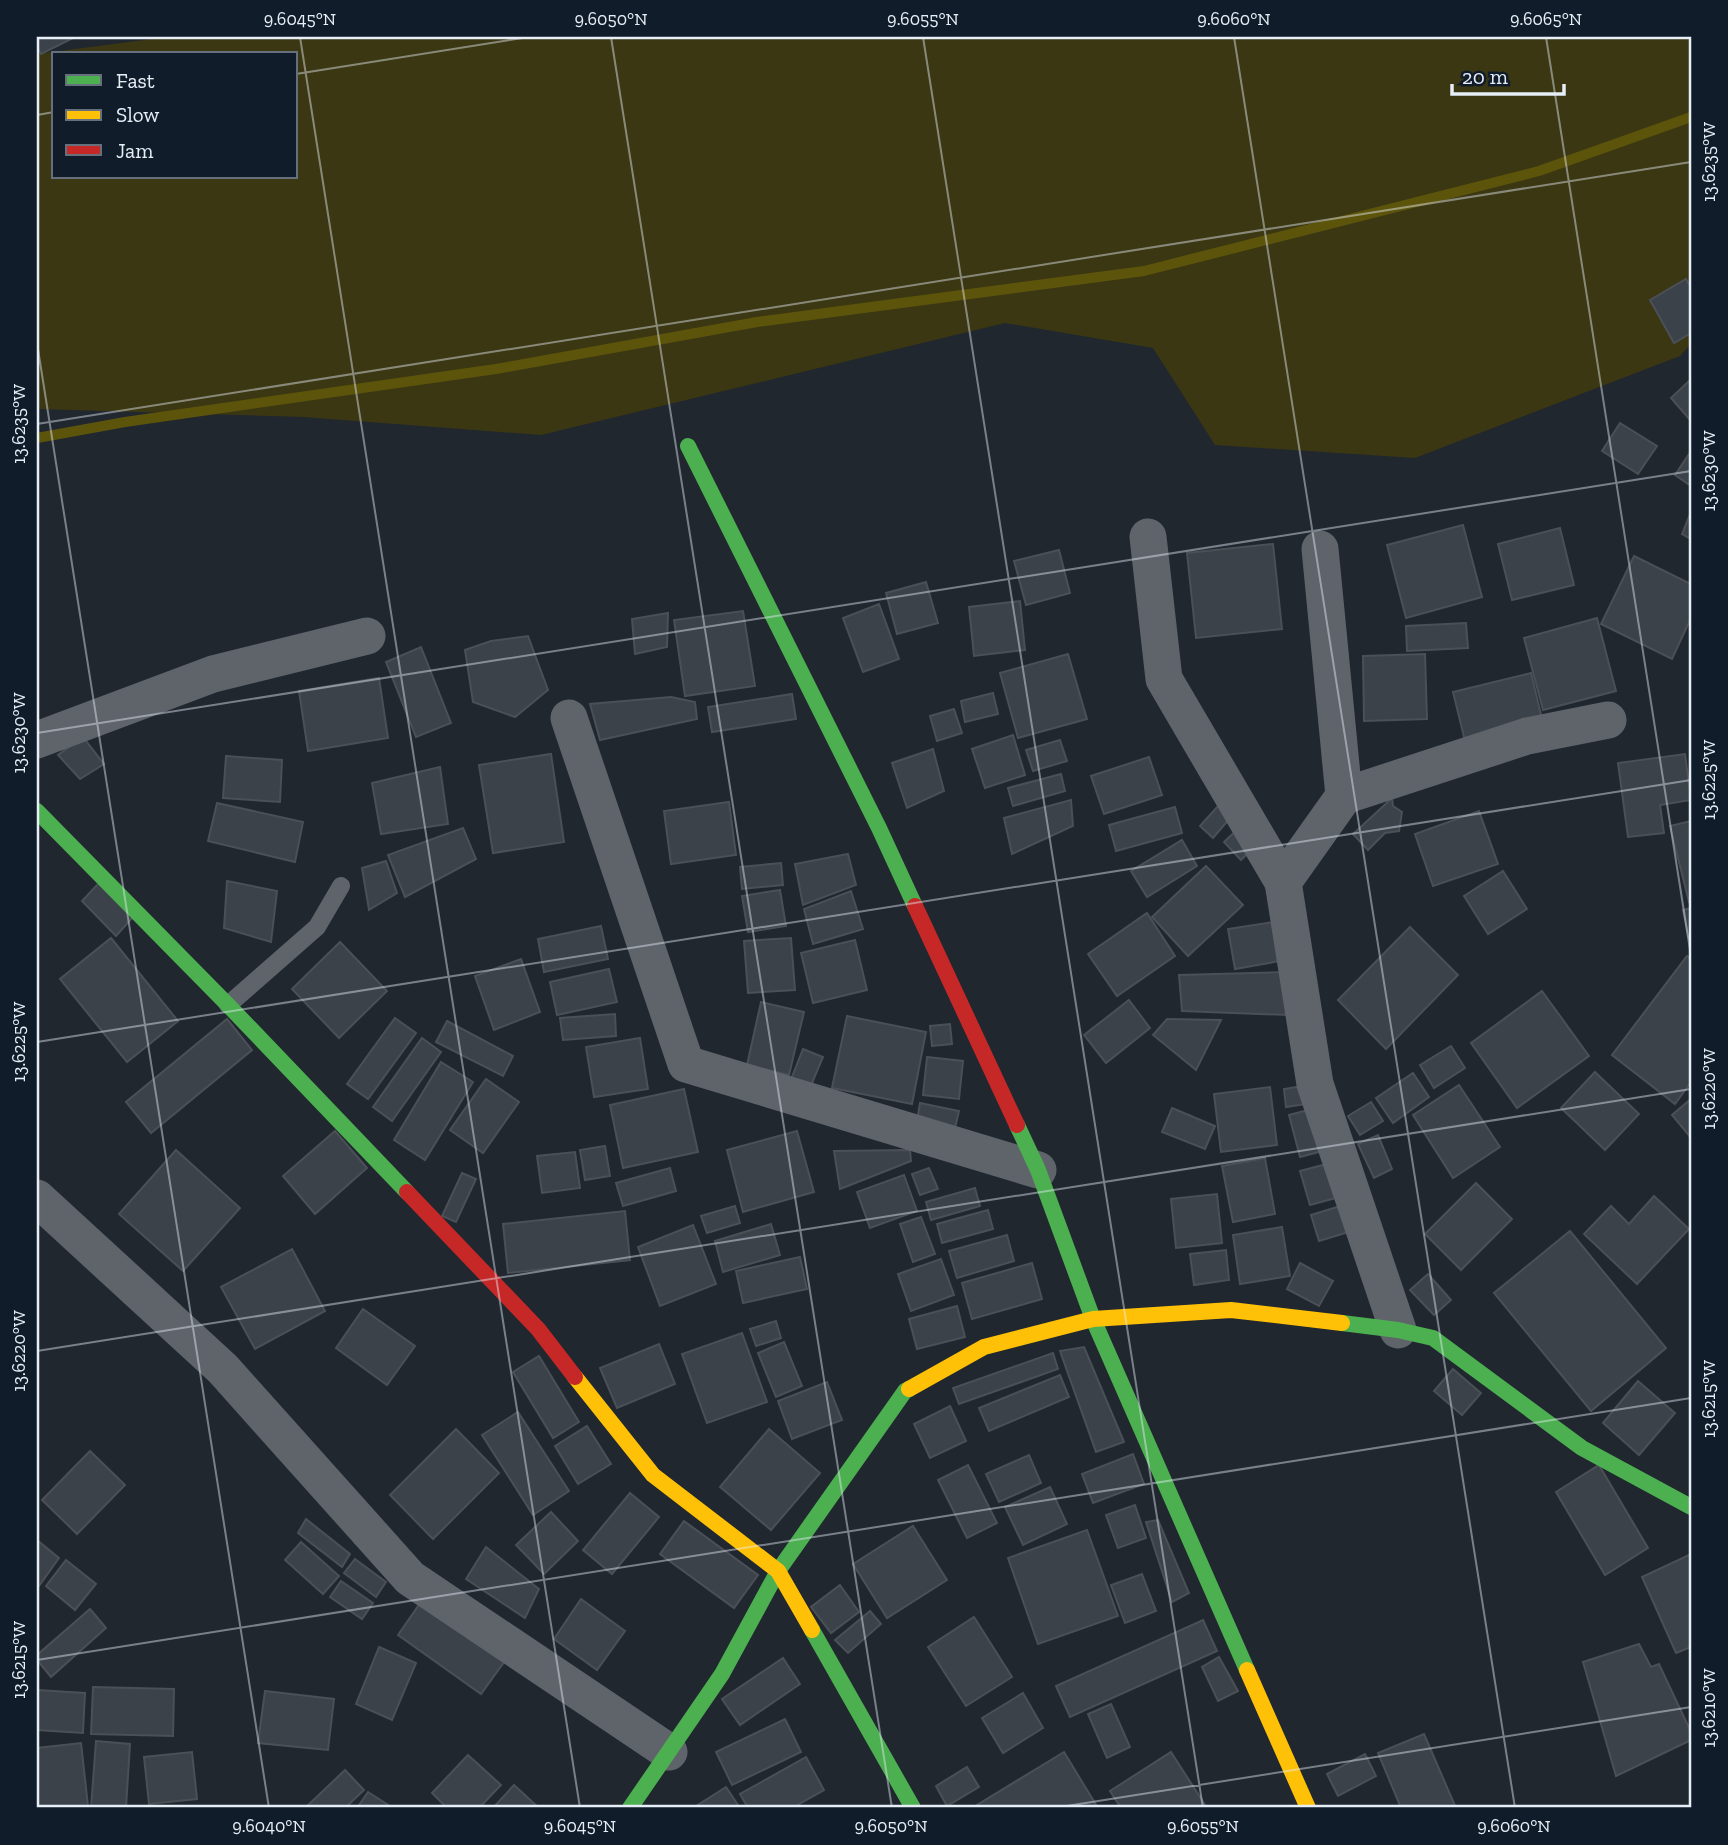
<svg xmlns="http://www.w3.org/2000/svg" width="1728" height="1845" viewBox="0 0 1728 1845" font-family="'Zilla Slab',serif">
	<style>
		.green { fill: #3b3712; fill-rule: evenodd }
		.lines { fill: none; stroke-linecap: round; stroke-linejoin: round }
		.stream { stroke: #5d540b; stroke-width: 10 }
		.building { fill: #3c4249; stroke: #4b5057; stroke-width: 2 }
		.lane { stroke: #5f646b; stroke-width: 18 }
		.street { stroke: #5f646b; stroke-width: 37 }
		.fast { stroke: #4caf50; stroke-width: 16 }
		.slow { stroke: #ffc107; stroke-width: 16 }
		.jam { stroke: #c62828; stroke-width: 16 }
		.ticks { fill: none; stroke: #e6eef8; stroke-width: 2; stroke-opacity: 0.45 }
		.neatline { fill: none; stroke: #e6eef8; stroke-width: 2.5 }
		.ticks-label { font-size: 18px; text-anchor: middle; fill: #e6eef8 }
	</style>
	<rect width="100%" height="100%" fill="#20272f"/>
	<path class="green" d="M167 37H1691V344L1680 356 1415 458 1215 445 1153 348 1005 323 541 435 303 417 37 409V54ZM54 54H296V177H54Z"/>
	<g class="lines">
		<polyline class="stream" points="37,438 125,422 496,369 757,322 1144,271 1539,171 1691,117"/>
	</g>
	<g class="building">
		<polygon points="37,37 75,37 41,54 37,46"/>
		<polygon points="1686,279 1691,288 1691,333 1674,343 1650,300"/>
		<polygon points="1691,379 1691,421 1671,398"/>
		<polygon points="1620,423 1657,446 1638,474 1602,451"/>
		<polygon points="1691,451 1691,486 1675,475"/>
		<polygon points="1691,512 1691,539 1682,534"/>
		<polygon points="1463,525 1482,597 1406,618 1387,545"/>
		<polygon points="1560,528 1574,585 1512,600 1498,544"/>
		<polygon points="1273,544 1282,629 1196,638 1187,553"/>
		<polygon points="1059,550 1070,593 1026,605 1014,561"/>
		<polygon points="1634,556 1691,584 1691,618 1672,659 1601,624"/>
		<polygon points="926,582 938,623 897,634 886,593"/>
		<polygon points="1020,601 1025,650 974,656 969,607"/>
		<polygon points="879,604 899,659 863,672 843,618"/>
		<polygon points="743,611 755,686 685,696 674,620"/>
		<polygon points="668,613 667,647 635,654 632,619"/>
		<polygon points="1597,618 1616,691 1543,710 1524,638"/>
		<polygon points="1466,623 1468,648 1407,651 1406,626"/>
		<polygon points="528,636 548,690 515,717 473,702 465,650 491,641"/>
		<polygon points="421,647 451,723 416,737 386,662"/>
		<polygon points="1068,654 1087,719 1018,738 1000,673"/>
		<polygon points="1425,654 1427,719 1364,721 1363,656"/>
		<polygon points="1531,673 1544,727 1466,745 1453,692"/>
		<polygon points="379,678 388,738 308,751 299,691"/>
		<polygon points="993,693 998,714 965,722 961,701"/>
		<polygon points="792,694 796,719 712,732 708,707"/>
		<polygon points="671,697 695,702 697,719 600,740 590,704"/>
		<polygon points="954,709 962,733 937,741 930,716"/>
		<polygon points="1013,735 1025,775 985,788 972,749"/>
		<polygon points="83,737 104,764 80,779 58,755"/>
		<polygon points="1060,740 1067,761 1033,771 1026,750"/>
		<polygon points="933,749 944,791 907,808 892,763"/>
		<polygon points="551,754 564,842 493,853 479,765"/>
		<polygon points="1685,754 1691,800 1660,805 1664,833 1628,837 1618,763"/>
		<polygon points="226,756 282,760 280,802 223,798"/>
		<polygon points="1149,757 1162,795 1104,814 1091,776"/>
		<polygon points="440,767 448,824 381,834 372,783"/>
		<polygon points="1061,774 1065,791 1013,806 1008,788"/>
		<polygon points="1392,798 1393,806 1402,812 1399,831 1385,833 1368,850 1353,834"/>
		<polygon points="1071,800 1073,826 1012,854 1004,818"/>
		<polygon points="729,802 736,855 671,864 664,811"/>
		<polygon points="217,803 303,822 295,862 208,841"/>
		<polygon points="1219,805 1231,817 1213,838 1200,826"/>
		<polygon points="1175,807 1182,833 1116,851 1109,825"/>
		<polygon points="1479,811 1498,864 1433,886 1415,834"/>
		<polygon points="1691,821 1691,901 1689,902 1670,826"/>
		<polygon points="1242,825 1258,843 1241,860 1224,842"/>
		<polygon points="463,828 476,859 405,897 388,855"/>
		<polygon points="1182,840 1197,866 1147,897 1131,871"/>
		<polygon points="848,854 856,885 803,905 795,864"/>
		<polygon points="386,861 397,893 369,910 362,868"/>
		<polygon points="781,863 783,885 742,889 740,867"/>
		<polygon points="1206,866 1243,905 1188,956 1152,917"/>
		<polygon points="1503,871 1527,909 1488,934 1464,896"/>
		<polygon points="227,881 277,891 271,942 224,928"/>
		<polygon points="99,883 133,917 116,936 82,901"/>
		<polygon points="780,890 786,926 748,932 742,896"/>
		<polygon points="851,891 863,929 813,944 804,909"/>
		<polygon points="1691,908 1691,938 1689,939 1683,910"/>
		<polygon points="1147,913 1175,956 1117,996 1088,954"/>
		<polygon points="1274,922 1280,961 1235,969 1228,929"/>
		<polygon points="601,926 608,959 544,972 538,939"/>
		<polygon points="1410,927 1458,975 1386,1049 1338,1000"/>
		<polygon points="111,938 178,1021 127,1062 60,979"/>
		<polygon points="791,938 795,990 748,993 744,941"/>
		<polygon points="855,940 867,990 813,1003 801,953"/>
		<polygon points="340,942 387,991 339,1038 292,989"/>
		<polygon points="1687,956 1691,959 1691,1082 1675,1104 1612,1055"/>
		<polygon points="521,959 540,1012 494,1030 475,976"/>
		<polygon points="609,969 617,1002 557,1015 550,982"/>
		<polygon points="1286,972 1288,1015 1182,1011 1179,975"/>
		<polygon points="1542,991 1589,1056 1517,1108 1471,1043"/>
		<polygon points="1129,1000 1150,1028 1106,1063 1084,1035"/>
		<polygon points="761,1002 804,1012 789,1075 747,1065"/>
		<polygon points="615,1014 616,1036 563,1040 560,1018"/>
		<polygon points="847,1016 926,1032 912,1104 832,1088"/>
		<polygon points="395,1018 416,1033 368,1099 347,1084"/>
		<polygon points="227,1019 252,1050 151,1133 126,1102"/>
		<polygon points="1167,1019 1221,1020 1196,1070 1153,1035"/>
		<polygon points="447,1021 513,1056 503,1076 436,1042"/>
		<polygon points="950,1024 952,1044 932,1046 930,1026"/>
		<polygon points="422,1038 441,1052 392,1121 373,1107"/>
		<polygon points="640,1038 648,1089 594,1097 586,1047"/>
		<polygon points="1451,1046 1465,1068 1434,1088 1420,1065"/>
		<polygon points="803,1049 823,1057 807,1095 788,1087"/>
		<polygon points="927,1057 963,1061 959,1099 923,1095"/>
		<polygon points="441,1062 473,1082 425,1160 394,1140"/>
		<polygon points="1595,1072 1639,1114 1605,1150 1561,1108"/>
		<polygon points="1413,1073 1429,1097 1393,1123 1376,1098"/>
		<polygon points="486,1079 519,1102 483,1153 450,1130"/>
		<polygon points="1459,1085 1500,1147 1453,1178 1413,1115"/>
		<polygon points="1303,1086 1306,1104 1286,1107 1284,1089"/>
		<polygon points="1270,1087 1277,1145 1221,1152 1214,1094"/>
		<polygon points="684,1089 698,1152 623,1168 610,1105"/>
		<polygon points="1691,1099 1691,1138 1672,1115"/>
		<polygon points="1371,1102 1383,1121 1360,1135 1348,1116"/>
		<polygon points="920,1103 959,1111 955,1128 917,1121"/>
		<polygon points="1172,1108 1215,1126 1205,1149 1162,1132"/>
		<polygon points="1308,1110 1319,1152 1300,1157 1289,1115"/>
		<polygon points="335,1131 367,1168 315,1214 283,1176"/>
		<polygon points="797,1131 814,1192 743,1212 727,1150"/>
		<polygon points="1378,1135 1392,1169 1374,1178 1358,1144"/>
		<polygon points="605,1146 610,1176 585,1180 580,1150"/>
		<polygon points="176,1150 240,1208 183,1271 119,1214"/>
		<polygon points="910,1150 911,1161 840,1189 834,1151"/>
		<polygon points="575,1152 580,1188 542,1193 537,1156"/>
		<polygon points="1265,1158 1275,1214 1233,1222 1222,1166"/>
		<polygon points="1334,1162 1343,1196 1310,1205 1300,1171"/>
		<polygon points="670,1168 676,1191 623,1206 616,1183"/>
		<polygon points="929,1168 938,1189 920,1195 912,1174"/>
		<polygon points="462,1173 476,1179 456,1222 442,1216"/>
		<polygon points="904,1175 917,1211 870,1228 857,1192"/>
		<polygon points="1476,1183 1512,1219 1461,1270 1425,1234"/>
		<polygon points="975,1188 980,1206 931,1220 926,1202"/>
		<polygon points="1217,1194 1222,1243 1176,1248 1171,1199"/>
		<polygon points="1654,1196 1689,1229 1637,1284 1584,1234 1611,1206 1629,1224"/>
		<polygon points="1347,1204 1355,1230 1319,1241 1311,1215"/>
		<polygon points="735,1206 740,1223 707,1233 701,1216"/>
		<polygon points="988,1210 993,1229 942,1243 937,1224"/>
		<polygon points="625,1211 630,1260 508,1273 503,1224"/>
		<polygon points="921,1217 935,1254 913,1262 900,1224"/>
		<polygon points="771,1224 780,1255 723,1272 715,1241"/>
		<polygon points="693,1225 716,1284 660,1306 638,1247"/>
		<polygon points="1282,1227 1290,1276 1240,1284 1233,1235"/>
		<polygon points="1570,1231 1666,1348 1591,1411 1494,1293"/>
		<polygon points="1007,1235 1014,1261 957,1278 949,1251"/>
		<polygon points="292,1249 325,1311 255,1349 221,1287"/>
		<polygon points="1226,1250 1229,1280 1194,1285 1190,1254"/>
		<polygon points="800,1257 807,1289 743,1303 736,1271"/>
		<polygon points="941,1259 954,1295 911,1311 898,1274"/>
		<polygon points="1032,1263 1042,1299 972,1319 962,1283"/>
		<polygon points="1300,1263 1333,1281 1319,1306 1287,1289"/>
		<polygon points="1428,1274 1451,1300 1434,1315 1410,1290"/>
		<polygon points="957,1306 965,1337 917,1349 909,1319"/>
		<polygon points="363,1309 415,1346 387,1385 336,1348"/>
		<polygon points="776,1321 781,1338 756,1346 750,1329"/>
		<polygon points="742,1333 767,1402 707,1423 682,1354"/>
		<polygon points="784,1342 802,1386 776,1397 758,1353"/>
		<polygon points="659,1344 675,1384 617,1408 600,1368"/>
		<polygon points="1084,1347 1124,1442 1096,1452 1060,1351"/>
		<polygon points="1053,1353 1058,1369 959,1404 953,1388"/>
		<polygon points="539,1356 579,1422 553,1438 513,1372"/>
		<polygon points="1453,1369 1481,1393 1462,1415 1434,1391"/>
		<polygon points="1060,1375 1069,1397 989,1431 979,1408"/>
		<polygon points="1638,1381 1675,1413 1639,1455 1603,1423"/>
		<polygon points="827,1382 842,1420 792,1439 778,1401"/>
		<polygon points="950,1406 966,1441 930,1458 914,1424"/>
		<polygon points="518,1412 569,1491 533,1515 482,1435"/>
		<polygon points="587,1426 611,1464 578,1484 555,1446"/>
		<polygon points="456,1429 499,1473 433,1539 390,1495"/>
		<polygon points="769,1429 820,1473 771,1530 720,1487"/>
		<polygon points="90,1451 125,1485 77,1534 42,1500"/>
		<polygon points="1133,1454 1144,1484 1093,1503 1082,1474"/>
		<polygon points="1029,1455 1041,1483 999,1502 986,1474"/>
		<polygon points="968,1465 997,1523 967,1538 938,1480"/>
		<polygon points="1599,1465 1648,1548 1605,1575 1556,1492"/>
		<polygon points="1050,1487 1067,1524 1023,1545 1005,1507"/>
		<polygon points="630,1493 659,1517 612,1574 583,1550"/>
		<polygon points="1135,1505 1146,1538 1118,1548 1106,1515"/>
		<polygon points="551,1512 578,1541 544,1574 516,1545"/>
		<polygon points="306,1519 350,1554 342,1567 298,1533"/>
		<polygon points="1158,1520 1189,1593 1172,1602 1146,1522"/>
		<polygon points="684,1521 758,1575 734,1608 660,1554"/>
		<polygon points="913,1526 947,1580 887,1618 853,1564"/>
		<polygon points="1087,1530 1118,1616 1038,1644 1008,1558"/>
		<polygon points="37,1540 59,1558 39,1586 37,1585"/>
		<polygon points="301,1542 339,1576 323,1594 285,1560"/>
		<polygon points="486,1547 539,1589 525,1618 466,1579"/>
		<polygon points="1691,1554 1691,1647 1676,1653 1642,1577"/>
		<polygon points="355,1559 386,1582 376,1597 344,1573"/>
		<polygon points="66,1560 96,1584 75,1610 46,1586"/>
		<polygon points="1142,1574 1156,1611 1125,1623 1111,1585"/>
		<polygon points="341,1581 373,1603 362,1619 330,1597"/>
		<polygon points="840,1585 859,1612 831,1633 811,1607"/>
		<polygon points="423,1599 507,1658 481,1694 398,1635"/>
		<polygon points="581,1599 625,1631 597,1670 554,1639"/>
		<polygon points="90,1609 106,1628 51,1677 37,1660 37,1655"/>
		<polygon points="870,1611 881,1624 848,1653 835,1640"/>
		<polygon points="974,1617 1012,1677 966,1706 928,1647"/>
		<polygon points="1203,1620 1217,1651 1070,1717 1056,1686"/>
		<polygon points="1639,1644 1651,1667 1659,1664 1691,1732 1691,1740 1616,1776 1583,1662"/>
		<polygon points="379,1647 416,1663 392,1720 356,1704"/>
		<polygon points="1219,1657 1238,1691 1218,1701 1202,1667"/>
		<polygon points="783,1658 800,1684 740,1725 722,1699"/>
		<polygon points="93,1687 174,1689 173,1736 91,1734"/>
		<polygon points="37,1690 85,1693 83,1733 37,1730"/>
		<polygon points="265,1691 334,1699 328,1750 258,1743"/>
		<polygon points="1023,1693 1043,1728 1003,1753 982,1718"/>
		<polygon points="1111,1704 1130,1747 1107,1758 1088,1714"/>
		<polygon points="785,1719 801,1752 732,1785 716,1752"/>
		<polygon points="1424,1734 1456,1808 1401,1808 1378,1753"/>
		<polygon points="96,1741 130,1744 126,1808 91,1808"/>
		<polygon points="81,1743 88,1806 37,1808 37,1748"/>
		<polygon points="192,1752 197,1799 149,1804 144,1757"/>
		<polygon points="1064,1752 1098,1808 972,1808"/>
		<polygon points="1171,1752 1207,1808 1121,1808 1110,1791"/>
		<polygon points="1365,1754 1376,1776 1338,1796 1327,1774"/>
		<polygon points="468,1755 501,1785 479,1808 447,1808 432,1793"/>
		<polygon points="806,1757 824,1790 792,1808 748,1808 740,1794"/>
		<polygon points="967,1767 979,1787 947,1806 936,1786"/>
		<polygon points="345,1770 364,1790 345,1808 305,1808"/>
		<polygon points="514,1785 539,1808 493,1808"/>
		<polygon points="726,1787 740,1808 693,1808"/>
		<polygon points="368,1792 390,1806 389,1808 357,1808"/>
	</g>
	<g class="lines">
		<polyline class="lane" points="228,1005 317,927 341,886"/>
		<g class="street">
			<polyline points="1148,537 1164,679 1283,882"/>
			<polyline points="1320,549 1344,796 1283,882 1315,1084 1398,1330"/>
			<polyline points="569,718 686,1064 1038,1170"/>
			<polyline points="37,740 213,674 367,636"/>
			<polyline points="1344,796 1527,736 1608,720"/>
			<polyline points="37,1198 223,1369 410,1578 669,1752"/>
		</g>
		<g class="fast">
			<polyline points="688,446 879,828 915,906"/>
			<polyline points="37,811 228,1005 407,1192"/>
			<polyline points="1017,1125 1038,1170 1093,1319 1247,1670"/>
			<polyline points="1342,1323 1398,1330 1433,1338 1582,1448 1691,1507"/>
			<polyline points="812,1630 913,1808"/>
			<polyline points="630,1808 722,1674 778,1571 905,1391 909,1389"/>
		</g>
		<g class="slow">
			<polyline points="575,1377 653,1475 778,1571 812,1630"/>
			<polyline points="909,1389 984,1347 1093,1319 1231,1310 1342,1323"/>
			<polyline points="1247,1670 1308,1808"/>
		</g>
		<g class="jam">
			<polyline points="915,906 1017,1125"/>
			<polyline points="407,1192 538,1329 575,1377"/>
		</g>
	</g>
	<path class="ticks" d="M300 37 580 1808M611 37 892 1808M923 37 1203 1808M1234 37 1515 1808M1546 37 1691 956M296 74 529 37M37 115 54 112M37 343 269 1808M37 424 1691 162M37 733 1691 471M37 1042 1691 780M37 1351 1691 1089M37 1660 1691 1398M1054 1808 1691 1707"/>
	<rect width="1728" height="1845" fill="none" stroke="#111c2a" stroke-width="77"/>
	<rect x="52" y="52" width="245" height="126" fill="#111c2a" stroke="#66707c" stroke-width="2"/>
	<rect x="66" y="75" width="35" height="10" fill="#4caf50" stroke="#66707c" stroke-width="2"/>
	<text x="116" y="88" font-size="21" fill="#e6eef8">Fast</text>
	<rect x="66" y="110" width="35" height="10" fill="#ffc107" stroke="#66707c" stroke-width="2"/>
	<text x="116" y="122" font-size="21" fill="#e6eef8">Slow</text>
	<rect x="66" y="145" width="35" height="10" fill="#c62828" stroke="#66707c" stroke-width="2"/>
	<text x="116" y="158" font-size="21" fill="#e6eef8">Jam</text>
	<path d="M1452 84v10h112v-10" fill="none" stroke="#e6eef8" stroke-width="3.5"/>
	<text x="1462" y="84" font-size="21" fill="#e6eef8" stroke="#111c2a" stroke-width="5" paint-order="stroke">20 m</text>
	<rect x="38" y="38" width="1652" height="1768" class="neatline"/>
	<g class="ticks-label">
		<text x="300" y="25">9.6045°N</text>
		<text x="611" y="25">9.6050°N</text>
		<text x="923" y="25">9.6055°N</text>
		<text x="1234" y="25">9.6060°N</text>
		<text x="1546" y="25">9.6065°N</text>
		<text transform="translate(1709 162) rotate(-90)" y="6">13.6235°W</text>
		<text transform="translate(19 424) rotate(-90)" y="6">13.6235°W</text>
		<text transform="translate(1709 471) rotate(-90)" y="6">13.6230°W</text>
		<text transform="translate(19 733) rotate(-90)" y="6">13.6230°W</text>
		<text transform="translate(1709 780) rotate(-90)" y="6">13.6225°W</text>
		<text transform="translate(19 1042) rotate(-90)" y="6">13.6225°W</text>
		<text transform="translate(1709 1089) rotate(-90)" y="6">13.6220°W</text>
		<text transform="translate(19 1351) rotate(-90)" y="6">13.6220°W</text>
		<text transform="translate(1709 1399) rotate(-90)" y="6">13.6215°W</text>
		<text transform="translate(19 1660) rotate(-90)" y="6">13.6215°W</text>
		<text transform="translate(1709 1708) rotate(-90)" y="6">13.6210°W</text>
		<text x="269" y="1832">9.6040°N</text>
		<text x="580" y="1832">9.6045°N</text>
		<text x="891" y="1832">9.6050°N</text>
		<text x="1203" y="1832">9.6055°N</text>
		<text x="1514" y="1832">9.6060°N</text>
	</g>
</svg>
